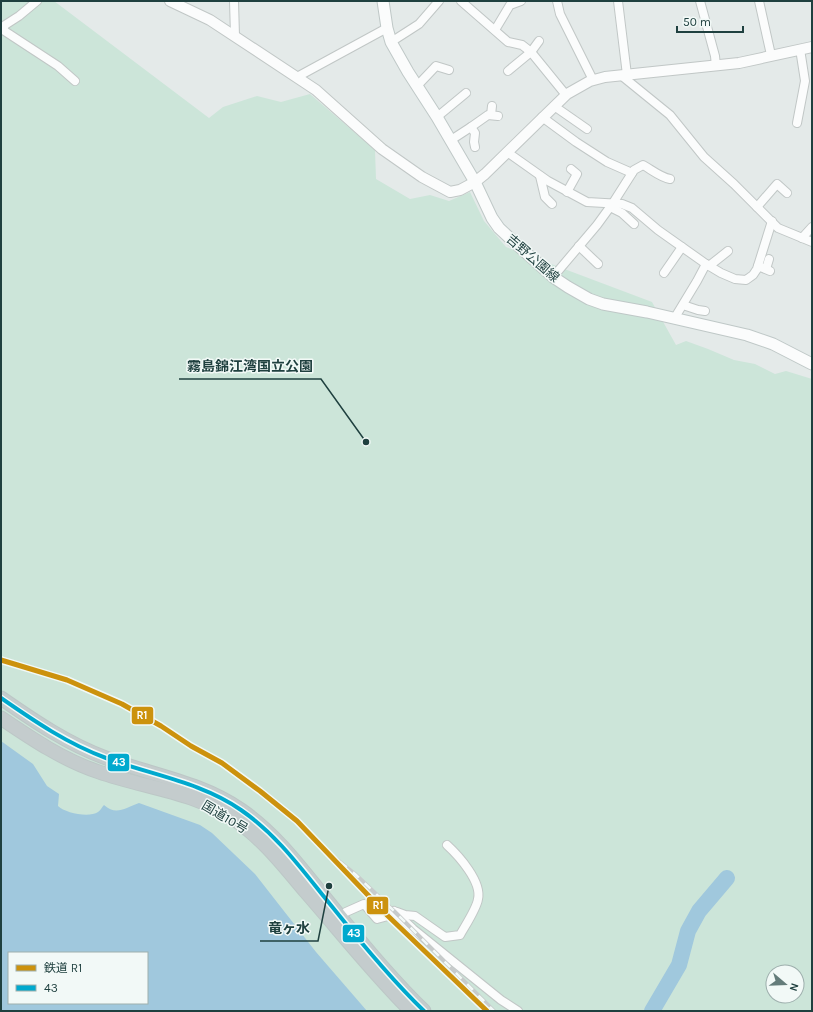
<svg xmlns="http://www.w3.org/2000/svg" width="813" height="1012" viewBox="0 0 813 1012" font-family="Karla,'Noto Sans JP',sans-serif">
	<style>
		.green { fill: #cce5d9; fill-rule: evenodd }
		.water { fill: #a0c8dd; fill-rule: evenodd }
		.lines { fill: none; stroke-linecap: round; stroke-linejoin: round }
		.river { stroke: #a0c8dd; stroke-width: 16 }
		.minor-casing { stroke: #c1c7c6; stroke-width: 10 }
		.tertiary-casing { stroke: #c1c7c6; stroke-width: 12 }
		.secondary-casing { stroke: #bfc8c7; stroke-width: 13 }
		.trunk-casing { stroke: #bcc7c6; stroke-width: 15 }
		.minor { stroke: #fbfcfc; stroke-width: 8 }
		.tertiary { stroke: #fbfcfc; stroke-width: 10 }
		.secondary { stroke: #fbfcfc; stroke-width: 11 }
		.trunk { stroke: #c4cccd; stroke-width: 13 }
		.rail-casing { stroke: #c7cbcb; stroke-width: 4 }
		.rail { stroke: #f2f9f7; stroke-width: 2.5; stroke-dasharray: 8; stroke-linecap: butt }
		.bus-1-casing { stroke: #f2f9f7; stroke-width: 7 }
		.bus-1 { stroke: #00a9ce; stroke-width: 4 }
		.rail-1-casing { stroke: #f2f9f7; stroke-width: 8 }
		.rail-1 { stroke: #cc920d; stroke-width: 5 }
		.labels { text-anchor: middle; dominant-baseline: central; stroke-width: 3; stroke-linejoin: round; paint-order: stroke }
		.street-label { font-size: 13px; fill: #1f403f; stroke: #f2f9f7 }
		.leader { fill: none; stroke: #1f403f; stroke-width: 1.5 }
		.callout-dot { fill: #1f403f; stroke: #f2f9f7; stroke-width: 1.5 }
		.callout-label { font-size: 14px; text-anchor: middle; font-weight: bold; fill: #1f403f; stroke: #f2f9f7; stroke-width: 3; stroke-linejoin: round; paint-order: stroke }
		.line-badge { stroke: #f2f9f7; stroke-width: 1.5 }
		.badge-label { font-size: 11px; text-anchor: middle; font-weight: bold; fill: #fff }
	</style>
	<rect width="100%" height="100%" fill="#e4eae9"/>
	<path class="green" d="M1 1H54L209 118 223 107 257 96 281 102 310 94 375 150 376 179 410 199 430 195 449 201 470 192 484 221 506 247 652 302 676 345 686 341 708 349 734 360 755 364 775 374 786 371 812 379V1011H1ZM9 953H147V1003H9ZM773 972H797V996H773Z"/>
	<path class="water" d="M1 741 33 764 47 786 59 794 58 806C65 813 89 818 98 812 100 811 102 807 104 805 116 816 125 808 139 803L200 825 212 833 255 874 316 952 367 1011H1ZM9 953H147V1003H9Z"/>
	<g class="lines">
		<polyline class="river" points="652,1011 679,965 688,931 699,911 727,878"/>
		<defs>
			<g id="minor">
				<polyline points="37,1 19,16 5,25 3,30 58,66 75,81"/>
				<polyline points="234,1 235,36"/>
				<polyline points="461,1 508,42 522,45 531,52 566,95"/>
				<polyline points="557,1 560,14 593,80"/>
				<polyline points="618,1 627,75"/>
				<polyline points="700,1 715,56 716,66"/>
				<polyline points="759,1 771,55"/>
				<polyline points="495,30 510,5 521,1"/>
				<polyline points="391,42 419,24 439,1"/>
				<polyline points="508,71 531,52 539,41"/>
				<polyline points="622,76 670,115 704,157 734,184 778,228 812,242"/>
				<polyline points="297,77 387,28"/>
				<polyline points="417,86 436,66 449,70"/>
				<polyline points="554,106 587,129"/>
				<polyline points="491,115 492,106"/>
				<polyline points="437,117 466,93"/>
				<polyline points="542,117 576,142 607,162 632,173"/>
				<polyline points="797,123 805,81 800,49"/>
				<polyline points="471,127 475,133 474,142 475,147"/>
				<polyline points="451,140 471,127 488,115 498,116"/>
				<polyline points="507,152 548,181 587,202 622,204 632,208 658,230 706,264 721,273 735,279 746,280 753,275 757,269 772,221"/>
				<polyline points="540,176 545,197 552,204"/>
				<polyline points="567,192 577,174 571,169"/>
				<polyline points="610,207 622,213 634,224"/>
				<polyline points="757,207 777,184 787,193"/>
				<polyline points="802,238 812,227"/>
				<polyline points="579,246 598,264"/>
				<polyline points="709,266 728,251"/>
				<polyline points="758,266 770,271"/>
				<polyline points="766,269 769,259"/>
				<polyline points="664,273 682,247"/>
				<path d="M553 277 597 225 613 203 634 170 643 165C652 170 660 177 670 179"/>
				<polyline points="683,305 698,310 705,311"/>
				<polyline points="674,319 697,281 706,264"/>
				<path d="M397 912 405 915 415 916 445 937 460 935C465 926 477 908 478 899 482 882 459 856 447 845"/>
				<polyline points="341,917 346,912 364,904 377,919 388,916 394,911 413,929 501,1000 518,1011"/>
			</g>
			<polyline id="tertiary" points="170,1 210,20 316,90 382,149 422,177 450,192 460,190 475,182 485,174 567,94 590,81 605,77 739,63 812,47"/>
			<polyline id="secondary" points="383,1 387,28 391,42 408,72 437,117 475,182 492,218 499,228 514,242 553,277 568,287 589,299 603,304 647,312 747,335 773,344 812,364"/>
			<g id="trunk">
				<path d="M1 698C34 721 68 744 106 758 151 775 201 782 241 810 279 836 305 874 334 909 362 944 392 980 424 1011"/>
				<path d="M1 718C32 739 63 760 99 772 144 788 194 791 235 820 263 839 283 865 305 891 340 931 373 973 411 1011"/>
			</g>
		</defs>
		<use href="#minor" class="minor-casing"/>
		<use href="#tertiary" class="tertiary-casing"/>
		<use href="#secondary" class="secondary-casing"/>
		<use href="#trunk" class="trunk-casing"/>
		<use href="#minor" class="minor"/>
		<use href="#tertiary" class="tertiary"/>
		<use href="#secondary" class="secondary"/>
		<use href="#trunk" class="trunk"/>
		<defs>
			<polyline id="rail" points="1,660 67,680 122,704 161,726 191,746 222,763 260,791 297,821 324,849 355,874 394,911 494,1011"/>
		</defs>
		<use href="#rail" class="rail-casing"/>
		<use href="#rail" class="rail"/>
		<defs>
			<path id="bus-1" d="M1 698C34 721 68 744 106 758 151 775 201 782 241 810 279 836 305 874 334 909 362 944 392 980 424 1011"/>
		</defs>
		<use href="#bus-1" class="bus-1-casing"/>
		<use href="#bus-1" class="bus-1"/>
		<defs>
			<polyline id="rail-1" points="1,660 67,680 122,704 161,726 191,746 222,763 260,791 297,821 388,916 487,1011"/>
		</defs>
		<use href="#rail-1" class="rail-1-casing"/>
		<use href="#rail-1" class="rail-1"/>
	</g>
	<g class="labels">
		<g class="street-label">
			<text transform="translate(533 258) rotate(41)">吉野公園線</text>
			<text transform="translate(225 817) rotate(31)">国道10号</text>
		</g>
	</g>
	<path class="leader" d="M366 442L321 379H179M329 886L318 941H260"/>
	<g class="callout-dot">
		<circle cx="366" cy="442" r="4"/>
		<circle cx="329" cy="886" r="4"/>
	</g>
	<g class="callout-label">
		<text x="250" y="371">霧島錦江湾国立公園</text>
		<text x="289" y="933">竜ヶ水</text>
	</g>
	<g class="line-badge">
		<rect x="131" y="706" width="23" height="19" rx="4" fill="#cc920d"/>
		<rect x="107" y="753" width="23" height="19" rx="4" fill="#00a9ce"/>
		<rect x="366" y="896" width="23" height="19" rx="4" fill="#cc920d"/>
		<rect x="342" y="924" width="23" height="19" rx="4" fill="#00a9ce"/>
	</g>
	<g class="badge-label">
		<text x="142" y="719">R1</text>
		<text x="119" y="766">43</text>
		<text x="378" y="909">R1</text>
		<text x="354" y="937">43</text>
	</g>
	<rect width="813" height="1012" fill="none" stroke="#1f403f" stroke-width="4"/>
	<rect x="8" y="952" width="140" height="52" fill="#f2f9f7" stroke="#9eafad"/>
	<rect x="16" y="965" width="20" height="6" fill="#cc920d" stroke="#9eafad"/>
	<text x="44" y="972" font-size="12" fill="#1f403f">鉄道 R1</text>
	<rect x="16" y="985" width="20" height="6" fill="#00a9ce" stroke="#9eafad"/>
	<text x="44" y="992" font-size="12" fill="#1f403f">43</text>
	<g transform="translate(785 984) rotate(109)"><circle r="19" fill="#f2f9f7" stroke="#9eafad"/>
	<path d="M0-3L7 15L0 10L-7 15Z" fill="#647c7a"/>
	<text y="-6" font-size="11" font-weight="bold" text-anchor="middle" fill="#1f403f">N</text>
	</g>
	<path d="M677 26v6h66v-6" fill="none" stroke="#1f403f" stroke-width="2"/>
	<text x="683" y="26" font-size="12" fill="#1f403f" stroke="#f2f9f7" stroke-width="3" paint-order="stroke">50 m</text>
</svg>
